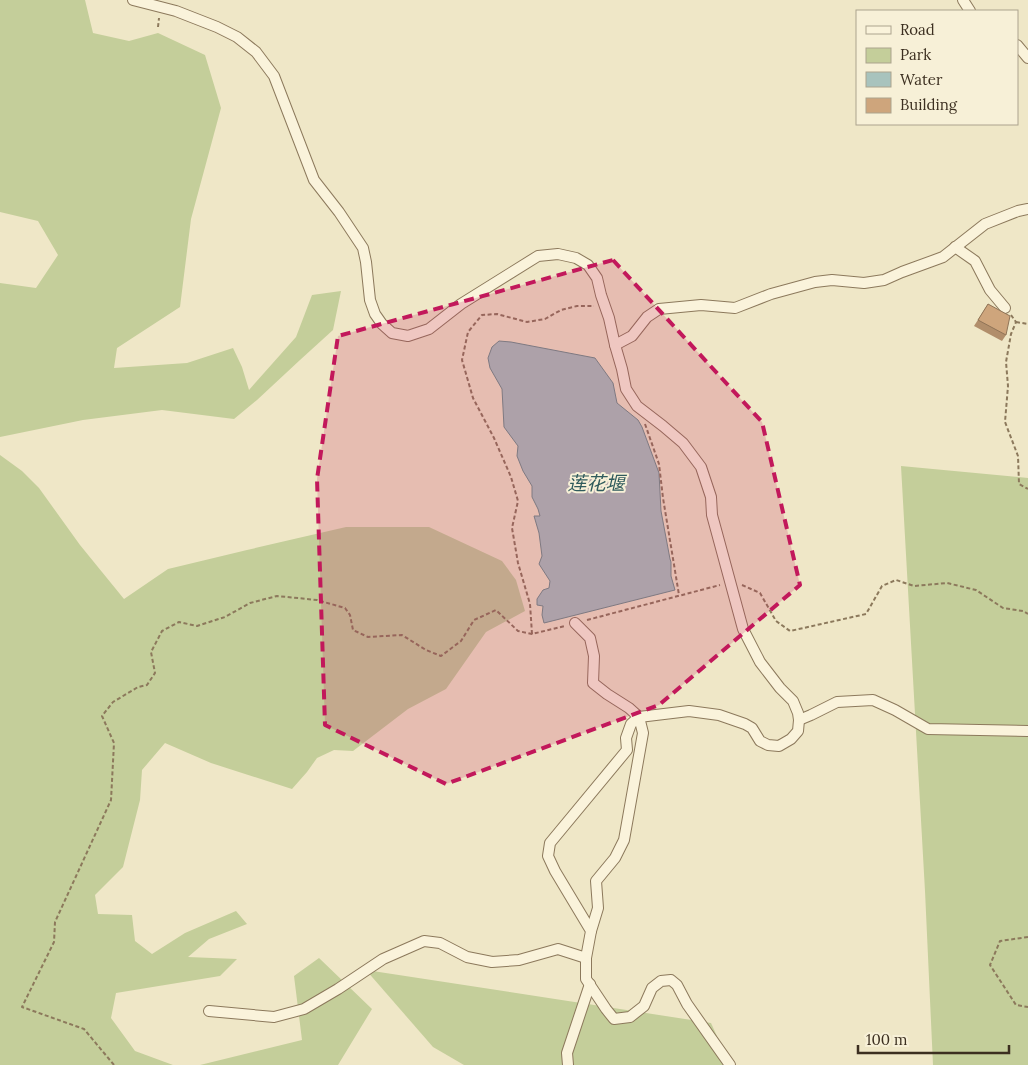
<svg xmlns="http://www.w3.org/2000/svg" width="1028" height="1065" viewBox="0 0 1028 1065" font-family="Lora,'Noto Sans SC',serif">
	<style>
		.green { fill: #c4ce9a }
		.water { fill: #a8c3bd; stroke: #6e928c }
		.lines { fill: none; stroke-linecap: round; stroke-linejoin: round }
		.minor-casing { stroke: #8c795c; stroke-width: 12 }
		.path { stroke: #8c795c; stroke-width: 2; stroke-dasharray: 4 2.5; stroke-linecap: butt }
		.minor { stroke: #faf3db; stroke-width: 10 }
		.wall { fill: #b18e6b }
		.building { fill: #cea57c; stroke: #907457 }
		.marked { fill: #c2185b; fill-opacity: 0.2; stroke: #c2185b; stroke-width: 4; stroke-dasharray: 10 6; stroke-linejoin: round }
		.labels { text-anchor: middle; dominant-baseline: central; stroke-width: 4; stroke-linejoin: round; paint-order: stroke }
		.water-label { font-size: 19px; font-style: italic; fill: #2f5b5c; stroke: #f7f0d7 }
	</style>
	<rect width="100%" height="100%" fill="#efe7c7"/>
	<g class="green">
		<polygon points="0,0 85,0 93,33 129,41 158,33 205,55 221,108 191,219 180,307 117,348 114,368 187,363 233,348 242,367 249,390 296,337 312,295 341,291 333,330 300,360 257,400 234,419 162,410 83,420 0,437 0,283 36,288 58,255 38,221 0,212"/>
		<polygon points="0,455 22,471 39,488 80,545 124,599 168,569 247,550 346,527 429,527 502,561 516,580 525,611 486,632 446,689 408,709 353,751 334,750 317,758 307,772 292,789 211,763 165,743 142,770 140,800 123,867 95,895 98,914 132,915 135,941 152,954 185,933 236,911 247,924 209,939 188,957 237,959 220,976 116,993 111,1018 135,1051 173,1065 0,1065"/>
		<polygon points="901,466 1028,478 1028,1065 933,1065 925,891"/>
		<polygon points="319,958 372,1009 338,1065 200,1065 302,1040 294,976"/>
		<polygon points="366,970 711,1023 730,1065 464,1065 433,1047"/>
	</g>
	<polygon class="water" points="499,341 511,342 595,358 613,383 617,403 638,420 642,427 659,473 661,511 670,559 671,562 671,576 675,590 544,623 542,615 543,606 537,605 537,599 543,590 549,588 550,581 539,564 542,556 539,533 534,516 540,516 538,509 532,497 532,486 523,471 517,456 518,446 504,427 502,389 490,368 488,358 492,347"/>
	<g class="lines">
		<defs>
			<g id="minor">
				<polyline points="133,0 176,11 217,27 237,37 256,52 274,76 314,180 339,212 363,248 366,262 370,300 375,314 382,324 392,333 408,336 429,329 461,304 538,256 558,254 576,258 588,265 597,278 601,295 609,318 615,345 622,369 626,389 637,406 663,426 683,443 701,467 711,497 712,515 743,629 760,662 780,688 793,701 798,713 799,720 798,731 791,739 779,746 768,745 760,741 752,728 745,724 719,715 689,711 639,717 631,724 626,738 627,750 550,843 548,856 555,871 591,931 586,958 586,979 606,1009 614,1019 630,1017 644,1006 652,988 661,981 671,980 677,985 687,1004 730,1065"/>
				<polyline points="963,0 970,11"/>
				<polyline points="1017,45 1028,58"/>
				<polyline points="955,247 975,261 990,290 1005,308"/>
				<polyline points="615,345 632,336 647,317 659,309 701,305 735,308 771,294 815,282 832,280 864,283 884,280 902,272 943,257 985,224 1018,211 1028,209"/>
				<polyline points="575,623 590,638 594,656 593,683 607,694 629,708 639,717 643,733 624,840 615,858 596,881 598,908 591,931"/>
				<polyline points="799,720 811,715 837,702 873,700 895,710 928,729 1028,731"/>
				<polyline points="209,1011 274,1017 304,1009 338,989 383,959 424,941 440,943 467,957 492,962 519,960 558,949 586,958"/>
				<polyline points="568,1065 567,1053 590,984"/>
			</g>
		</defs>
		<use href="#minor" class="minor-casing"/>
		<g class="path">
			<polyline points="158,27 159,18"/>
			<polyline points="1011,315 1016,322 1011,334 1006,362 1008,386 1005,422 1018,456 1019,484 1028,489"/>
			<polyline points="1016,322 1028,324"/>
			<polyline points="645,424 659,464 663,498 679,595"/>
			<polyline points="742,585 760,593 776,621 790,631 866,614 882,586 896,580 914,586 947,583 976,590 1003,608 1023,611 1028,614"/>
			<polyline points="587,620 720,585"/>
			<polyline points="532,634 530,604 518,563 512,528 518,501 511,477 494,438 473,398 462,360 468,332 482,315 497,314 527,322 545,319 561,310 577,306 594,306"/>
			<polyline points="1028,937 1000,941 990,965 1016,1005 1028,1007"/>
			<polyline points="114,1065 84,1029 22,1007 54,942 55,922 111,800 114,743 102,716 113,702 138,687 147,685 155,673 151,652 162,631 179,622 197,626 225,617 250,603 277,596 317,600 345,608 350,615 353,630 368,637 402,635 426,650 441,656 461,641 474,620 496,610 518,631 532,634 565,626"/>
		</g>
		<use href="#minor" class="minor"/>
	</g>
	<polygon class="wall" points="988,304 1006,335 1002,341 974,326"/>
	<polygon class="building" points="988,304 1010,316 1006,335 978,320"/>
	<path class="marked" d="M613 260 762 422 800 585 659 705 446 784 325 725 317 479 338 336Z"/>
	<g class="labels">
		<g class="water-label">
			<text x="596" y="483">莲花堰</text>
		</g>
	</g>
	<rect x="856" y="10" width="162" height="115" fill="#f7f0d7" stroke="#aca38e"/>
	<rect x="866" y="26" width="25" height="8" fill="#faf3db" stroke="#aca38e"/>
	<text x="900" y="35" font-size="15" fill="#3c2f20">Road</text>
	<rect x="866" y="48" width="25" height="15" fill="#c4ce9a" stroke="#aca38e"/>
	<text x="900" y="60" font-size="15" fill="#3c2f20">Park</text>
	<rect x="866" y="72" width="25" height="15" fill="#a8c3bd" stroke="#aca38e"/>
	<text x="900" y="85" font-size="15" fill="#3c2f20">Water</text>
	<rect x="866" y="98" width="25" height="15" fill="#cea57c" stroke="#aca38e"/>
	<text x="900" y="110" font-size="15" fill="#3c2f20">Building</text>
	<path d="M858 1045v8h151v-8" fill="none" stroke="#3c2f20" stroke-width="2.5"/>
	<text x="866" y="1045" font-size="15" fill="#3c2f20" stroke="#f7f0d7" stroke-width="4" paint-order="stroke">100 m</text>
</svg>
